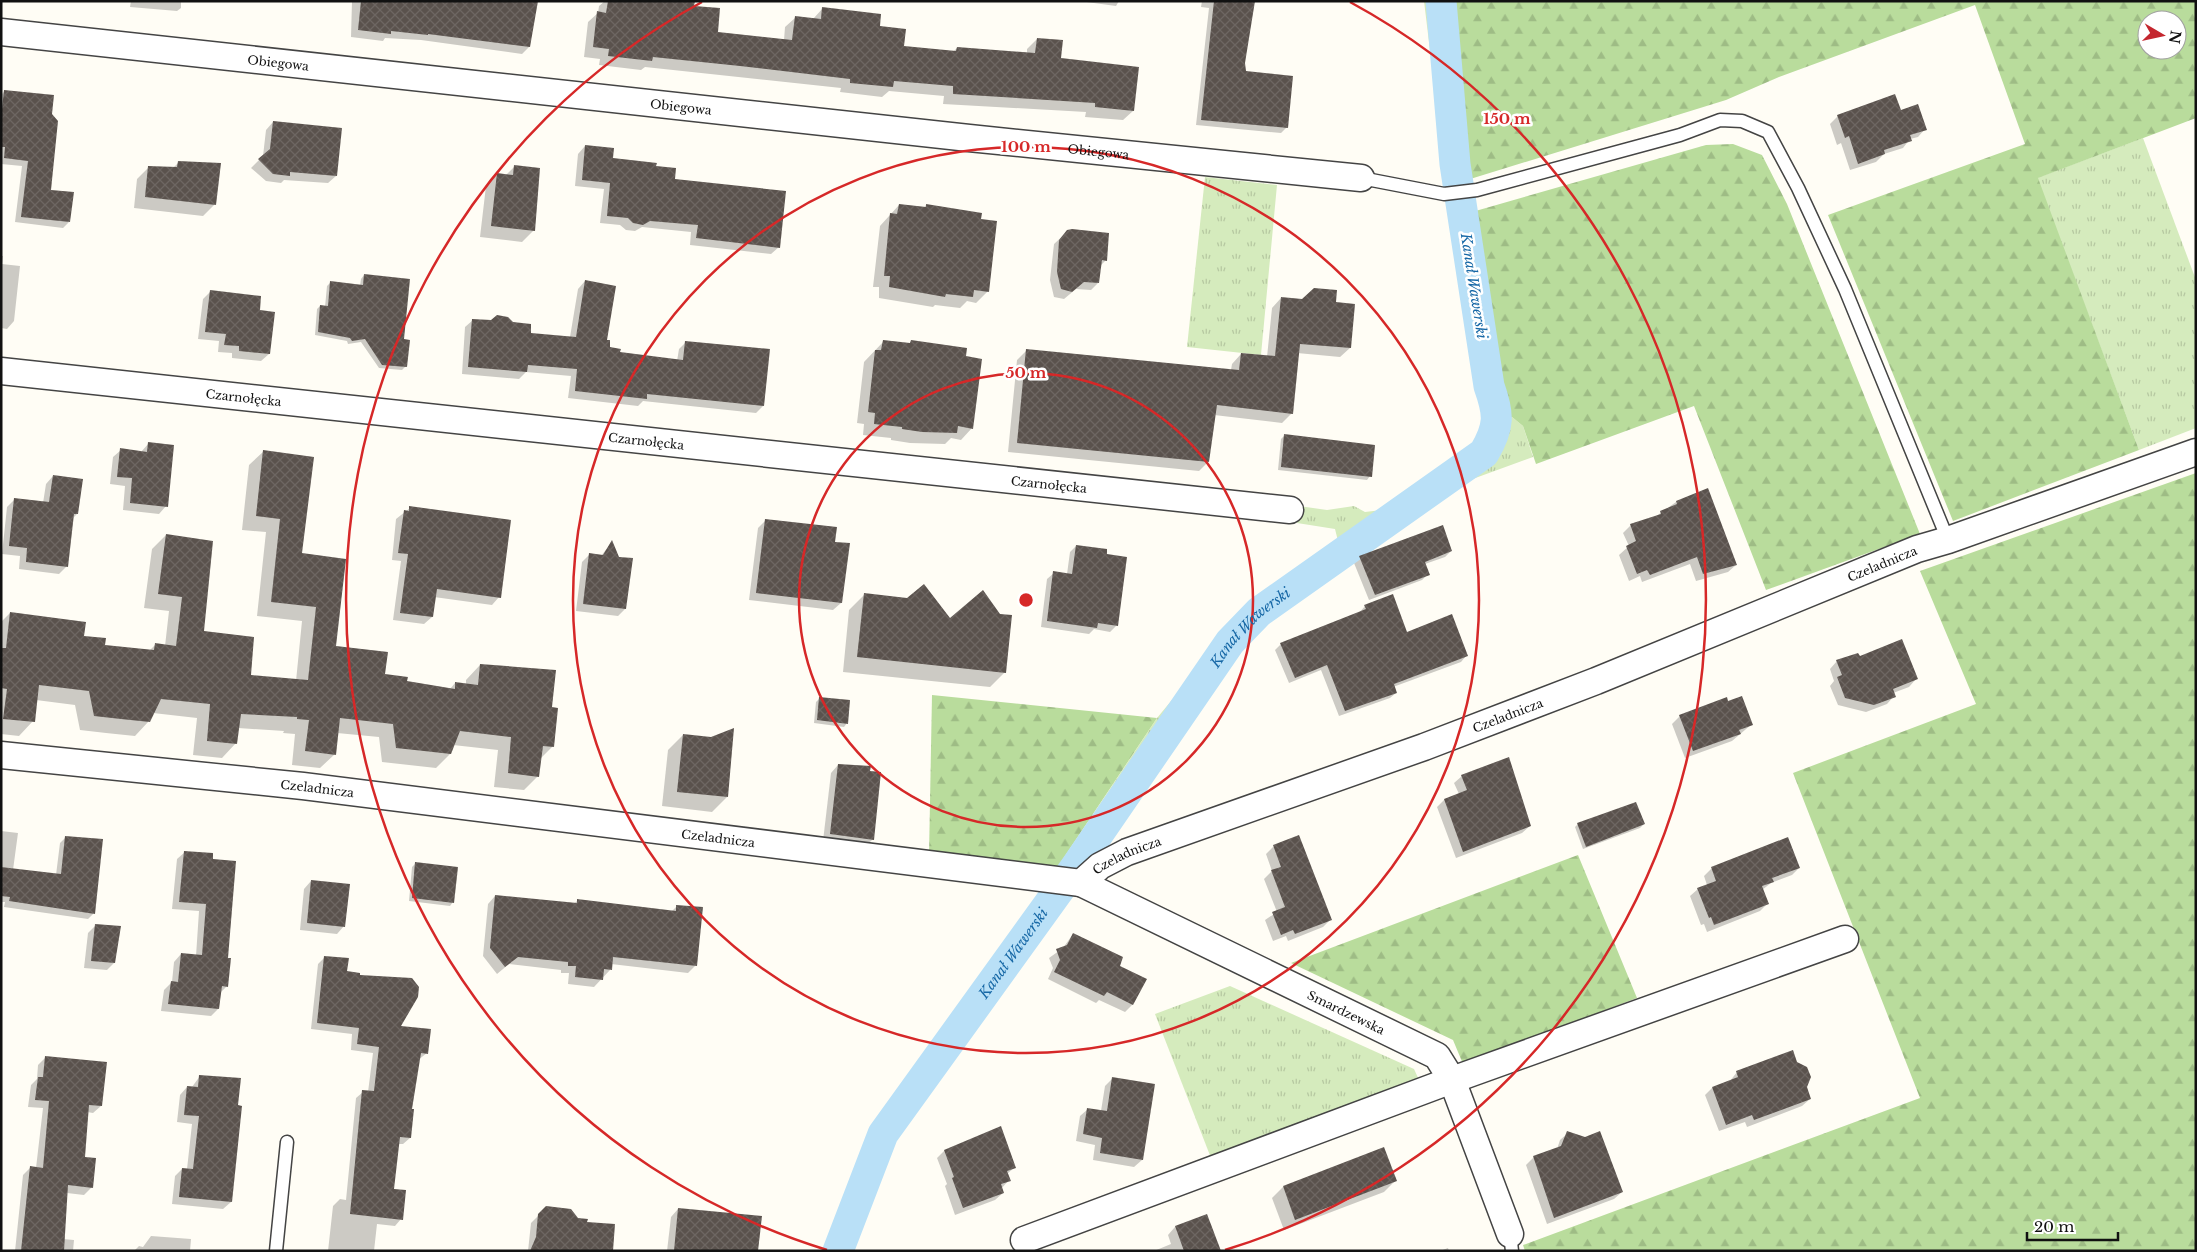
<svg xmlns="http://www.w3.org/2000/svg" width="2197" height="1252" viewBox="0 0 2197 1252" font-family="'Libre Baskerville',serif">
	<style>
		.grass { fill: url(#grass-tufts) }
		.forest { fill: url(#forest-firs); fill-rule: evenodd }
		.shadow { fill: #0003 }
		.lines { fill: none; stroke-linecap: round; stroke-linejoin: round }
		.canal { stroke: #b9e0f7; stroke-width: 31 }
		.building { fill: url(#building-cross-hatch) }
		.service-casing { stroke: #444; stroke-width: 15 }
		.minor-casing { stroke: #444; stroke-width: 29 }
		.service { stroke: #fff; stroke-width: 12 }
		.minor { stroke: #fff; stroke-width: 26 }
		.ring { fill: none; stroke: #d62828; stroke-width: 2.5 }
		.labels { text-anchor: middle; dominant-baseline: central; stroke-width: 5; stroke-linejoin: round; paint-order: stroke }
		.street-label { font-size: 12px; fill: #111; stroke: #fff }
		.water-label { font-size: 14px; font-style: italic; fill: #1768a6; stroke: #fff }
		.centre { fill: #d62828; stroke: #fff; stroke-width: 2.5 }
		.ring-label { font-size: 15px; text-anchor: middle; font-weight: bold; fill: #d62828; stroke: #fff; stroke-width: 5; stroke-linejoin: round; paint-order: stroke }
	</style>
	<defs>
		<pattern id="grass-tufts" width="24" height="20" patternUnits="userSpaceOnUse" patternTransform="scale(1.25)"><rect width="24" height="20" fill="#d5ebbd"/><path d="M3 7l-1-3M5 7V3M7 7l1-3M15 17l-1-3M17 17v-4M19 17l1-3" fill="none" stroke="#b6c8a1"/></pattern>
		<pattern id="forest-firs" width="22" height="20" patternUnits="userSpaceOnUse" patternTransform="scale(1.25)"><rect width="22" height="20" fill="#b9dc9c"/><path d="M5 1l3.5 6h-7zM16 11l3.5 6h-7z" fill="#9ebc85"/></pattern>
		<pattern id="building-cross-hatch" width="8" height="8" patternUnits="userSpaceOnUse" patternTransform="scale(1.25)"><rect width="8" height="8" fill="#5a524d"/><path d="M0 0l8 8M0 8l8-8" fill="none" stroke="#6d6662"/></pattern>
	</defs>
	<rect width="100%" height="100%" fill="#fffdf5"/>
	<g class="grass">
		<polygon points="1424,1 1451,1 1448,66 1467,180 1446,183"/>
		<polygon points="2143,138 2196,280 2196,428 2139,450 2037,178"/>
		<polygon points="1205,177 1277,185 1261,355 1187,347"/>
		<polygon points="1470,201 1507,418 1512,417 1523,426 1533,457 1448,488 1358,553 1252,634 1237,648 1103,840 1069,851 1157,718 1253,602 1338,541 1335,529 1297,523 1299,506 1327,510 1354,506 1365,512 1390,509 1481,437 1487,421 1485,392 1449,204"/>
		<polygon points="1040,893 1062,902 891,1148 850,1251 824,1251 867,1142 876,1132 878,1121"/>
		<polygon points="1230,986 1414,1069 1419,1080 1211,1158 1155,1014"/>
	</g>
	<g class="forest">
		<path d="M1451 1H2196V118L2038 178 2139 450 1953 521 1828 215 2025 144 1975 5 1779 77 1726 100 1467 180 1448 66ZM2147 20H2177V50H2147Z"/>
		<polygon points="1733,144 1762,155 1787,204 1920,534 1766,590 1694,406 1536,464 1523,426 1512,417 1506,419 1472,212 1706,145"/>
		<polygon points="2196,473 2196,1251 1525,1251 1523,1245 1920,1098 1793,773 1976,704 1920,571"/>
		<polygon points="932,695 1157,718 1057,868 929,856"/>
		<polygon points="1578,855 1637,998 1463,1064 1453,1040 1291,963"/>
	</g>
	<g class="shadow">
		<polygon points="131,1 181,1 181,8 177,11 130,7"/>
		<polygon points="352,1 537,1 529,47 522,54 421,40 385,38 383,41 351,37"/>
		<polygon points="605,1 694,1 693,7 716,33 784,40 785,27 795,18 813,19 823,8 878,27 903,48 953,52 957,48 1027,54 1027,49 1037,39 1060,59 1133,111 1123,120 1085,117 1086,112 943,104 944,96 889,91 882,97 840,92 841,88 645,67 641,70 599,65 600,59 584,57 588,22 598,13 599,6"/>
		<polygon points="1079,1 1119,1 1116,6"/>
		<polygon points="1202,1 1253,1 1244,63 1245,73 1287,127 1281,133 1196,125 1209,8 1201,7"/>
		<polygon points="5,91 51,114 49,191 69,222 63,228 15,222 22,166 1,164 1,95"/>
		<polygon points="1901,111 1925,129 1918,137 1910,139 1903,148 1884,154 1876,162 1850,170 1841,143 1837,145 1830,124 1838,116"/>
		<polygon points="273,122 336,176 328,183 284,180 281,183 266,181 251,168 263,156 266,130"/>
		<polygon points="585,146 611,160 655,167 779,247 771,254 690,245 691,232 642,227 635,231 626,230 620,225 600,223 604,189 575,186 578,154"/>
		<polygon points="179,162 215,204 203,216 134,208 137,179 148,168 172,169"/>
		<polygon points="515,166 534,230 522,242 480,237 486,186 497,175 506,175"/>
		<polygon points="899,205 924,208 926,205 988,291 976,303 967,301 960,308 935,305 933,307 879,298 879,287 873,287 880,226"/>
		<polygon points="1067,232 1106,260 1100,266 1098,283 1091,290 1076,289 1064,299 1054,297 1050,280 1054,244"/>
		<polygon points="1,256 3,256 2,264 20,266 14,321 7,329 1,328"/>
		<polygon points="364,275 402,340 406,366 402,370 379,368 361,342 348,344 347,341 315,335 317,309 320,306 325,307 327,286 331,282 360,286 361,279"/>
		<polygon points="585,281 608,348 619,354 677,361 679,349 686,342 763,406 756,413 643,401 638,406 568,398 571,376 526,372 519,379 462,374 465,327 473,320 512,323 529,334 570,337 578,289"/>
		<polygon points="210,292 258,311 269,354 261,361 232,358 232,353 218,352 219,341 198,339 203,299"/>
		<polygon points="1281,298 1335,304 1350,348 1340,357 1297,353 1292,413 1282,423 1214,415 1208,462 1199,471 1008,452 1017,360 1027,350 1231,370 1232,364 1241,354 1267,357 1272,308"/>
		<polygon points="884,341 909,344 911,342 964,357 972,428 961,440 951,438 945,444 910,443 891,440 891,438 863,435 864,424 857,423 864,362"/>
		<polygon points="1285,435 1370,476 1367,480 1278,470 1281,439"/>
		<polygon points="149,443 166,506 159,514 123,510 125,486 110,484 113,457 121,450 141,452"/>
		<polygon points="264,451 335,648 384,676 406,682 450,689 455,683 466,685 466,680 480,665 550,708 553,746 540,759 538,776 524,790 494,787 498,750 453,745 450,754 436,768 382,762 379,737 337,733 335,754 320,768 292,765 295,734 283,733 284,731 238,728 236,743 222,758 193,755 197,718 153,713 149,721 135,736 106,733 80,730 75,705 36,700 33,721 19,736 1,734 1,622 10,613 104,646 149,651 155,645 165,646 169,611 144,608 152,549 166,535 202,632 249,676 296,681 302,621 257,616 266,532 242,530 249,465"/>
		<polygon points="53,476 77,514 72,519 67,566 59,574 19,569 20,556 2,554 7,507 15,499 43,503 46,484"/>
		<polygon points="1676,502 1736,565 1728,572 1696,581 1690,564 1642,582 1640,576 1629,581 1619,555 1629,546 1623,533 1631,525 1655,517"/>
		<polygon points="410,508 499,597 492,605 434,597 432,617 424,624 393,620 401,561 392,560 396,519"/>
		<polygon points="766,520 834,543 841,603 833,610 749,600 758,528"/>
		<polygon points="612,542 625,609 618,616 576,611 582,562 590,554 601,556"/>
		<polygon points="1076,546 1116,626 1110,632 1094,629 1089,634 1041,627 1047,579 1054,573 1067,574 1070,552"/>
		<polygon points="1451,551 1445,557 1425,564 1428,574 1422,580 1369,600 1354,563 1360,557"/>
		<polygon points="864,595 950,620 999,615 1005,672 990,687 843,672 849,610"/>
		<polygon points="1365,606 1406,633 1466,656 1461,662 1393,687 1396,693 1390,698 1339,716 1321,670 1289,683 1275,650 1281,644 1359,613"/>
		<polygon points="1859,658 1916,679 1909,687 1893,693 1894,696 1887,704 1866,712 1838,705 1830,686 1834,681 1830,669 1837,661"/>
		<polygon points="820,698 847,723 844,727 814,723 816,702"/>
		<polygon points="1728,702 1752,724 1732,741 1685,758 1672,724 1680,716"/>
		<polygon points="683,735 727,797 712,812 662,806 668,750"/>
		<polygon points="838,765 873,839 866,846 823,841 831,773"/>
		<polygon points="1462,776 1530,826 1522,833 1456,858 1437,807 1444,800 1459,794 1454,783"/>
		<polygon points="1578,824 1644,824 1640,828 1583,849 1575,827"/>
		<polygon points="1,831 18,833 13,870 56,875 60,843 66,837 94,913 88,919 4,907 5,902 1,902"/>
		<polygon points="1788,839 1799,868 1792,875 1771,883 1762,890 1767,904 1760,911 1707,932 1704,924 1701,925 1690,896 1698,889 1707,885 1704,876 1711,869"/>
		<polygon points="1274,846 1330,920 1323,927 1288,941 1286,936 1273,941 1265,920 1277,912 1264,879 1272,871 1266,854"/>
		<polygon points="185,852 212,855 226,959 227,986 220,993 218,1009 211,1016 161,1011 164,990 172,982 174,962 181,954 196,956 199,911 172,909 177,859"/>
		<polygon points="416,863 453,902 450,906 409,901 412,867"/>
		<polygon points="311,881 344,926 337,934 300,930 304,889"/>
		<polygon points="495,896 574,904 578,900 671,912 677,906 696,965 688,973 611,964 610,970 594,987 568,984 569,973 561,973 561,970 509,964 497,974 483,956 488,904"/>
		<polygon points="96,925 114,963 107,970 84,968 88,933"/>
		<polygon points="1073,934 1118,966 1145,979 1132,1005 1125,1012 1099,1000 1096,1003 1048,979 1053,968 1049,958 1063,948"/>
		<polygon points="325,957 346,972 427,1053 418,1060 411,1110 410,1138 403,1144 398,1144 393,1190 401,1219 395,1226 377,1224 374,1251 328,1251 333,1206 340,1199 346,1200 356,1098 363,1092 368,1092 373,1053 351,1050 352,1034 311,1029 318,964"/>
		<polygon points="46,1057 101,1106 93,1113 87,1112 84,1158 92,1187 84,1195 67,1193 63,1239 74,1240 73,1251 15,1251 23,1175 31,1167 36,1168 43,1108 28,1107 31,1085 37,1079 38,1065"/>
		<polygon points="1737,1072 1805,1087 1810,1099 1802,1106 1747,1127 1745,1122 1719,1131 1705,1095 1712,1088 1730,1081"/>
		<polygon points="200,1076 231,1202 223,1209 172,1204 175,1176 182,1169 187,1169 192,1124 177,1122 180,1095 187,1087 192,1087"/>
		<polygon points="1113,1078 1142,1160 1134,1167 1093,1160 1095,1145 1076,1141 1080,1116 1088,1109 1101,1111 1105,1086"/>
		<polygon points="1568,1133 1622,1192 1614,1199 1547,1224 1526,1165 1534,1157 1557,1149 1560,1140"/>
		<polygon points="944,1151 1015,1167 1007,1174 1009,1180 1001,1189 1003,1193 995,1200 955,1215 945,1186 947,1184 937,1158"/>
		<polygon points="1396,1180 1384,1192 1284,1230 1272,1198 1283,1187"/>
		<polygon points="546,1208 586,1223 611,1251 528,1251 531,1223"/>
		<polygon points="678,1209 757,1251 667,1251 671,1217"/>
		<polygon points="1206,1215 1216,1251 1154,1251 1171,1244 1168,1235 1175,1227"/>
		<polygon points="151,1236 191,1239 190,1251 134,1251 139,1246 143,1247"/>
		<polygon points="1448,1248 1449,1251 1440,1251"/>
	</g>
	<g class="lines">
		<path class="canal" id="s1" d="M838 1251 883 1134 1077 865 1230 642 1259 612 1484 453C1500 426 1499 414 1489 386L1455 164 1441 1"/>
	</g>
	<g class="building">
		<polygon points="361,1 538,1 530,47 428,34 428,35 391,31 391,34 358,30"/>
		<polygon points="608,1 695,1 694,6 720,8 718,32 792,40 795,16 821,19 822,7 881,14 880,26 906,29 904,46 956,51 957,47 1035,53 1037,38 1063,40 1061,58 1139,67 1134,111 1095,107 1095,103 953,94 953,86 894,81 893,87 850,83 850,79 740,66 653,57 652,61 608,56 609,49 593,47 597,11 606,13"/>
		<polygon points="1214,1 1255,1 1245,63 1246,71 1293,76 1288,128 1201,120"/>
		<polygon points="4,90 54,95 52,114 58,121 51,190 74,192 70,222 21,217 28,161 4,158 5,147 1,147 1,118"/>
		<polygon points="1895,94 1901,110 1918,104 1927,130 1910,135 1912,141 1884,150 1885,154 1858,164 1849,136 1845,138 1837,115"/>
		<polygon points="273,121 342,128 337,176 290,172 290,176 273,174 258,159 270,149"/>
		<polygon points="585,145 614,148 613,158 657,163 656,166 676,168 675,179 786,191 780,248 696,238 698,225 650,221 643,225 633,223 628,218 607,216 610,183 582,180"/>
		<polygon points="178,161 221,163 216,205 145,197 148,166 177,167"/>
		<polygon points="514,165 540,168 535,231 491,226 497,173 513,175"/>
		<polygon points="899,204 926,207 926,204 982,213 981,219 997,221 989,292 974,290 973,297 946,294 945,297 889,287 890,276 884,276 890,213 897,214"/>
		<polygon points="1072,229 1109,233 1107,261 1102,260 1099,283 1084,282 1072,292 1061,289 1057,272 1059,240 1067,230"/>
		<polygon points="364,274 410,279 404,339 410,340 407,367 382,365 365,339 352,341 350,338 318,332 320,305 328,306 330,281 363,285"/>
		<polygon points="585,280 616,286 607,340 610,340 610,347 621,349 620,352 683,360 685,341 770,349 764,406 647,394 647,399 575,391 577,369 528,365 527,372 468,367 472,319 491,320 497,315 508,317 513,322 531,324 531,333 576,337"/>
		<polygon points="1314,288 1337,290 1336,302 1355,304 1351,348 1300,344 1293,414 1217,405 1209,462 1017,443 1026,349 1239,370 1241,353 1275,356 1281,297 1302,299"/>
		<polygon points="210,290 261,296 260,310 275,312 270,354 239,351 239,346 224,345 226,334 205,332"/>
		<polygon points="883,340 910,343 911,340 967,348 966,356 982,359 973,429 958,426 957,433 922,432 902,429 902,427 874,424 875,413 868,412 875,350 881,350"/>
		<polygon points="1284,434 1375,445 1372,477 1281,467"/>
		<polygon points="148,442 174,445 168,507 130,503 132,478 117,477 120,448 147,452"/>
		<polygon points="263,450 314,457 302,553 346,559 336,646 388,652 385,674 408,677 407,681 455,689 455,682 478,685 480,664 556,670 552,707 558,708 554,747 543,746 539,777 508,773 511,737 460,731 451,754 424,751 396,748 393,724 340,718 336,755 305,751 309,720 297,719 297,717 241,714 237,744 207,741 210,704 161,699 150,722 121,719 94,716 89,691 39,685 35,722 3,719 7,689 1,688 1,648 6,648 10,612 86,622 84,636 106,638 105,645 154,650 155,643 176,646 182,597 158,594 166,534 213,541 204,631 254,637 251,675 308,680 316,607 271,602 280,519 256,516"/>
		<polygon points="53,475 83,479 78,514 74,514 68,567 26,562 27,548 9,546 14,498 49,502"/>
		<polygon points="1708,488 1737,565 1703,574 1697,557 1650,575 1647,570 1637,574 1626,546 1636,541 1630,524 1661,514 1660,511 1677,504 1676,501"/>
		<polygon points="409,506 511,520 501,598 437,589 433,617 400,613 408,554 398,553 404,510 409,511"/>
		<polygon points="765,519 837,527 835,542 850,543 842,603 756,593"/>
		<polygon points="1443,525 1452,551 1425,562 1430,575 1375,595 1359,556"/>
		<polygon points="612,540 619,557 633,558 626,609 583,604 589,553 603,555"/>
		<polygon points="1076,545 1107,549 1107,554 1127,557 1118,626 1098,623 1097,628 1047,621 1053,571 1072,574"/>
		<polygon points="924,584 950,618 983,590 1000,614 1012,615 1006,673 857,657 864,593 907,598"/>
		<polygon points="1393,594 1407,632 1452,614 1468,656 1394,684 1397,693 1345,711 1327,665 1295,678 1280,643 1366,609 1364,605"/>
		<polygon points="1902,639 1918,679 1893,689 1896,697 1874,705 1845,698 1837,677 1842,675 1836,660 1858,653 1860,656"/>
		<polygon points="1742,696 1753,725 1739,730 1741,734 1693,751 1679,715 1727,697 1728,701"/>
		<polygon points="819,697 850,700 848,724 817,720"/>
		<polygon points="734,728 728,797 677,792 683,734 711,737"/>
		<polygon points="1509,757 1531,826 1463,852 1444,799 1467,790 1461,775"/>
		<polygon points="838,764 871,766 870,771 881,772 874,840 830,834"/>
		<polygon points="1636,802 1645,824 1586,847 1577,823"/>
		<polygon points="1299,835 1332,920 1295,934 1293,930 1281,935 1272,912 1285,907 1271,870 1281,867 1273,845"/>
		<polygon points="65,836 103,839 95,914 9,901 10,897 1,896 1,867 61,874"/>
		<polygon points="1788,837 1800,868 1772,878 1774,882 1762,886 1769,904 1714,925 1711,917 1709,918 1697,888 1716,881 1711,867"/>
		<polygon points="184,851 213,853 213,859 236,861 228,958 231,958 228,987 222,986 219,1009 168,1004 171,981 178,982 181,953 202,955 206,904 179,902"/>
		<polygon points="415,862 458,867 454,903 412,898"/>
		<polygon points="311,880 350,884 345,927 307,923"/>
		<polygon points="495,895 577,903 577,899 676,911 676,905 703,907 697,966 613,957 612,970 604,969 603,980 575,977 576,966 568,966 568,962 518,957 505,967 490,948"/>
		<polygon points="95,924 121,926 115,963 91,961"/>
		<polygon points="1073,933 1123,957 1120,966 1147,979 1133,1005 1107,992 1104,996 1054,972 1060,960 1056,949 1067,945"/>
		<polygon points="324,956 349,958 347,971 360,973 360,975 412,978 419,987 418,997 401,1026 431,1029 428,1054 421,1053 412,1109 414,1109 411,1138 400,1137 394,1189 406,1190 403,1220 350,1214 362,1090 374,1091 379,1047 357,1044 359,1028 317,1023"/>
		<polygon points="1793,1050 1797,1062 1807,1067 1811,1077 1807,1087 1811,1099 1754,1120 1752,1115 1726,1125 1712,1087 1738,1077 1736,1071"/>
		<polygon points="45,1056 107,1062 102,1106 89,1105 85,1157 96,1158 93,1188 68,1185 64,1251 21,1251 30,1166 43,1168 49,1101 35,1100 38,1077 43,1077"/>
		<polygon points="199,1075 241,1078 238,1105 242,1106 232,1202 179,1197 182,1168 193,1169 199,1116 184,1115 187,1086 198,1087"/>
		<polygon points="1112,1077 1155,1084 1143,1160 1100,1153 1102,1138 1083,1134 1087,1108 1107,1111"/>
		<polygon points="1001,1126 1016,1168 1007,1171 1011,1181 1001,1184 1004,1193 963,1208 952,1178 954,1177 944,1150"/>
		<polygon points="1567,1131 1585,1137 1600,1131 1623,1192 1554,1218 1533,1156 1561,1146"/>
		<polygon points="1384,1147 1397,1181 1295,1220 1283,1186"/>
		<polygon points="546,1206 571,1209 578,1218 588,1219 587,1222 615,1224 613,1251 530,1251 536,1237 538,1214"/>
		<polygon points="678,1208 762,1216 758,1251 674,1251"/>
		<polygon points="1207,1214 1221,1251 1184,1251 1175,1226"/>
	</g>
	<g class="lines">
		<defs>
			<g id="service">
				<polyline points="1361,178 1444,194 1477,190 1680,135 1720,120 1742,121 1768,132 1798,188 1845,289 1948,540"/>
				<polyline points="1510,1234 1512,1251"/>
				<polyline points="276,1251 287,1142"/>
			</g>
			<g id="minor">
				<path id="s2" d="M1 32 969 138 1361 178"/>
				<path id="s3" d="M1 371 1290 510"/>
				<path id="s4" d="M1 755 303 786 1081 883 1100 866 1127 852 1424 747 1596 681 1917 549 1948 540 2196 452"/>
				<path id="s5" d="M1081 883 1437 1056 1452 1080 1510 1234"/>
				<polyline points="1024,1240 1452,1080 1845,939"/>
			</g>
		</defs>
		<use href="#service" class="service-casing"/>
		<use href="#minor" class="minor-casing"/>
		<use href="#service" class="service"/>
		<use href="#minor" class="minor"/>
	</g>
	<g class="ring">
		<circle cx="1026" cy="600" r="227"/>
		<circle cx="1026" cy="600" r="453"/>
		<path d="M827 1250A680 680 0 0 1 702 2M1350 2A680 680 0 0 1 1225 1250"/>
	</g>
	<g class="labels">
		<g class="street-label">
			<text stroke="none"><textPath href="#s2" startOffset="279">Obiegowa</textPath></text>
			<text stroke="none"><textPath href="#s2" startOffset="684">Obiegowa</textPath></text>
			<text stroke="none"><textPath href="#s2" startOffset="1104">Obiegowa</textPath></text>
			<text stroke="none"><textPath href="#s3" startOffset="244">Czarnołęcka</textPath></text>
			<text stroke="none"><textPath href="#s3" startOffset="649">Czarnołęcka</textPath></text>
			<text stroke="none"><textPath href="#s3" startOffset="1054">Czarnołęcka</textPath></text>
			<text stroke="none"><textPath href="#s4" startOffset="1952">Czeladnicza</textPath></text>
			<text stroke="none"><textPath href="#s4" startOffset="1548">Czeladnicza</textPath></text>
			<text stroke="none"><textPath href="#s4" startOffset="318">Czeladnicza</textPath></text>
			<text stroke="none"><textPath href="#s4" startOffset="722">Czeladnicza</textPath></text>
			<text stroke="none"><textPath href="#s4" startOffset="1142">Czeladnicza</textPath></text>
			<text stroke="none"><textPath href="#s5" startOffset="295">Smardzewska</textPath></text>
		</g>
		<g class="water-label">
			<text transform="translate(1474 286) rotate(81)">Kanał Wawerski</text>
			<text stroke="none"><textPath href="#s1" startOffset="752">Kanał Wawerski</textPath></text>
			<text stroke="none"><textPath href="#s1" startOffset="348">Kanał Wawerski</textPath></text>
		</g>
	</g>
	<circle cx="1026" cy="600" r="8" class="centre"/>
	<g class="ring-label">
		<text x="1507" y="124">150 m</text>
		<text x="1026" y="152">100 m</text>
		<text x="1026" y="378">50 m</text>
	</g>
	<rect width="2197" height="1252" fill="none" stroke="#111111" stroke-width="5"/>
	<g transform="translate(2162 35) rotate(99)"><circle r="24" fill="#ffffff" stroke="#a0a0a0"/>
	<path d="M0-4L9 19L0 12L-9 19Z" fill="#c4262e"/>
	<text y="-8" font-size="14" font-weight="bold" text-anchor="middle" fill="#111111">N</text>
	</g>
	<path d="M2027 1232v8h91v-8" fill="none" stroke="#111111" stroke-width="2.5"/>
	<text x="2034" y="1232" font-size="15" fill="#111111" stroke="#ffffff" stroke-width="4" paint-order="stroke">20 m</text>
</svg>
